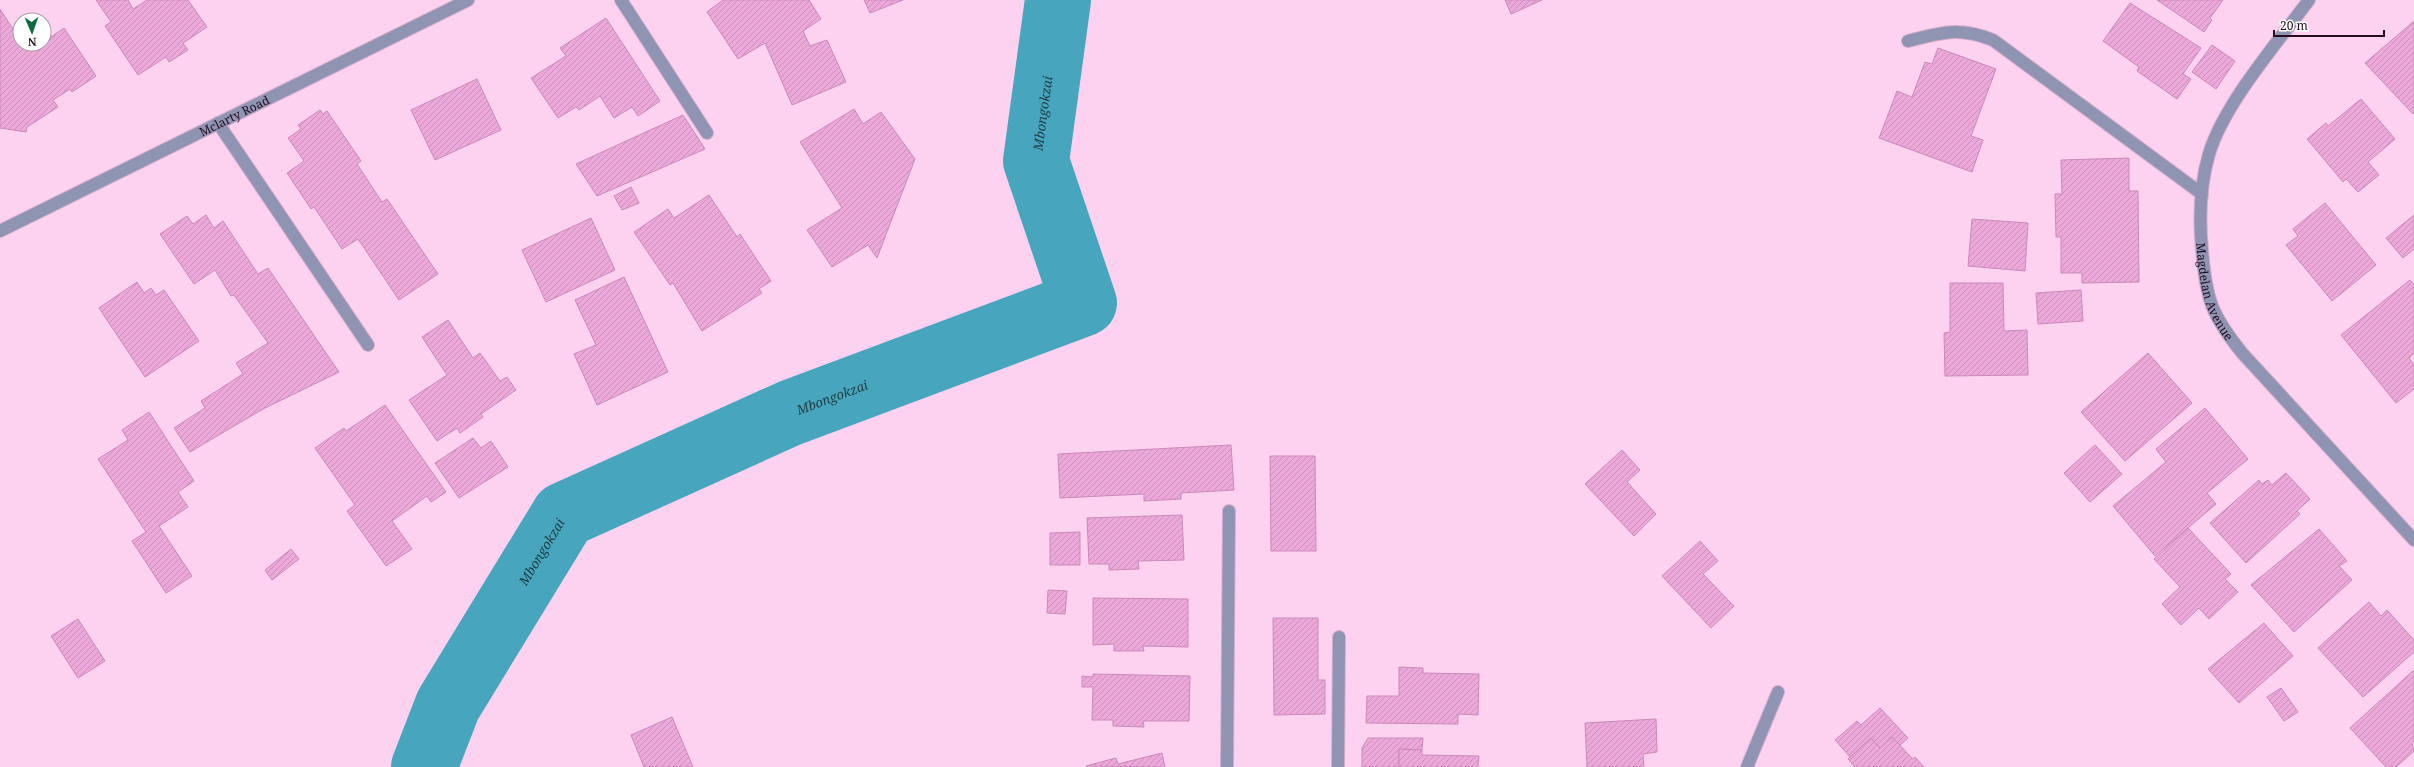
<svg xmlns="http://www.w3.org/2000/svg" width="2414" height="767" viewBox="0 0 2414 767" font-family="'Noto Serif',serif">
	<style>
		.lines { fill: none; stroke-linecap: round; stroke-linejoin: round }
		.river { stroke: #47a6bd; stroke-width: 66 }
		.building { fill: url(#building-hatch); stroke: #cb89b9 }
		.lane-casing { stroke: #d5aeca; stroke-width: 14 }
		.street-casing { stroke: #d5aeca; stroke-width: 14 }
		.lane { stroke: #8e94b2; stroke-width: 12 }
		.street { stroke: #8e94b2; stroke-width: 12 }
		.labels { text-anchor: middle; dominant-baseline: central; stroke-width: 3; stroke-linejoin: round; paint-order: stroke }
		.street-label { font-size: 12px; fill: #240c1e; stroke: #fff }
		.water-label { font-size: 13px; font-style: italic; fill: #213e46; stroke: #fff }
	</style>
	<defs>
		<pattern id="building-hatch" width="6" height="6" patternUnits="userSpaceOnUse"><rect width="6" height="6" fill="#eca8d9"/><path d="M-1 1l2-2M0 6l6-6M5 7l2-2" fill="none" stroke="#ca8fba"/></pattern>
	</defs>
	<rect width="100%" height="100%" fill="#fcd2f0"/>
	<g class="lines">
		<path class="river" id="s1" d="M424 767 448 705 564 515 790 413 1084 303 1036 161 1058 0"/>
	</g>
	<g class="building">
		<polygon points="96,0 128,0 133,9 147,0 188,0 207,27 183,43 188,50 169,62 166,57 138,75 105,26 111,22"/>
		<polygon points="723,0 809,0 821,19 803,31 810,46 827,40 846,82 792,105 765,43 738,59 707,12"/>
		<polygon points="864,0 903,0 870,13"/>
		<polygon points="1505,0 1542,0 1511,14"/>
		<polygon points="2157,0 2223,0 2210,18 2212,20 2204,32"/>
		<polygon points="2130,3 2201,48 2183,74 2191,79 2177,99 2137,71 2139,67 2103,41"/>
		<polygon points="0,9 15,32 20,29 20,44 44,44 44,27 51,37 64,28 96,76 72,92 70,89 53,100 58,107 27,127 26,132 0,128"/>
		<polygon points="606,18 660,101 638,116 632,107 614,118 600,96 579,110 576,107 558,118 531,78 566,56 560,48"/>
		<polygon points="2414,21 2414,113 2413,114 2365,63"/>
		<polygon points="2212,45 2235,61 2216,89 2192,72"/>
		<polygon points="1938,48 1996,69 1971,136 1983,140 1972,172 1879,138 1897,91 1912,97 1925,62 1932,64"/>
		<polygon points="477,79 501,130 435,160 411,110"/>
		<polygon points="2361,99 2395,139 2368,162 2379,175 2358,192 2346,179 2343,182 2307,139 2326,123 2328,126"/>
		<polygon points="854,109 863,124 881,112 915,159 877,258 868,245 832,267 807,230 842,208 800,142"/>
		<polygon points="320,110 323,114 327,111 361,161 357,164 382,202 387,199 438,274 399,300 358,239 342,249 314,207 311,209 287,173 304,161 288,138 301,129 298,125"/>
		<polygon points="683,115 705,149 597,196 576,164"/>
		<polygon points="2129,158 2129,191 2138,191 2139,282 2082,283 2082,273 2061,273 2061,237 2056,237 2055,194 2062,194 2061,160"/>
		<polygon points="631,187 639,203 622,210 614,196"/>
		<polygon points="709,195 737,237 740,234 771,281 759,289 762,293 702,331 673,283 670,285 634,232 668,209 674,218"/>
		<polygon points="2325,203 2376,265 2332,301 2286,245 2298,236 2293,229"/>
		<polygon points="206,215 214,228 223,221 258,274 268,268 339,372 263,409 190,452 174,428 205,408 201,401 243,374 236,363 268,343 234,295 231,296 215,270 194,284 160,234 187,216 193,224"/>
		<polygon points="2414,215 2414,249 2403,258 2386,238"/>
		<polygon points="591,218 615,270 546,302 522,250"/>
		<polygon points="1972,219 2028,223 2025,271 1968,266"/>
		<polygon points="624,277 668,372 597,405 574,354 596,345 575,300"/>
		<polygon points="2410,280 2414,285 2414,353 2409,358 2414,365 2414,389 2396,403 2341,335"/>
		<polygon points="137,282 144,293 151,288 156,295 164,290 199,341 145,377 99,308"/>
		<polygon points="1950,283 2003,283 2004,331 2027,330 2028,375 1945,376 1944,333 1950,332"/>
		<polygon points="2081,290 2083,321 2038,324 2036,293"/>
		<polygon points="448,320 473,358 480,353 500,381 507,377 516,390 481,414 483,417 460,433 457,428 437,441 409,400 447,375 422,337"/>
		<polygon points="2148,353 2192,403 2125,461 2081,412"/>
		<polygon points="385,405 446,492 431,502 427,496 392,521 412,549 386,566 347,511 355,505 315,448 344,428 346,431"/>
		<polygon points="2205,408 2248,459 2207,493 2216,504 2155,556 2113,506 2166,462 2156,449"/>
		<polygon points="149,412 194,481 178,492 188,507 159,526 192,576 166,593 132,541 146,532 98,459 128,440 122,430"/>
		<polygon points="473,438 481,448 491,441 508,467 459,498 435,463"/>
		<polygon points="1231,445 1234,490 1181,493 1181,499 1144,501 1144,494 1060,498 1058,454"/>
		<polygon points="2095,445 2122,474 2090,502 2064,473"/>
		<polygon points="1622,450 1640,470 1627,482 1656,514 1634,536 1585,484"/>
		<polygon points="1270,456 1315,456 1316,551 1271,551"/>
		<polygon points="2286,473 2310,499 2297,511 2300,514 2246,563 2210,523 2259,480 2262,484 2268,480 2272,485"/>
		<polygon points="1182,515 1184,560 1138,561 1139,569 1109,570 1109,564 1089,564 1087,518"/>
		<polygon points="2188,528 2231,574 2225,579 2238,592 2209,619 2199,608 2181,625 2162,604 2180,587 2154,559"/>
		<polygon points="2319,529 2347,561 2339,566 2352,580 2294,632 2251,585"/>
		<polygon points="1080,532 1080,565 1050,565 1050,533"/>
		<polygon points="1700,541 1718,561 1703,574 1734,606 1711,628 1662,576"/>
		<polygon points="291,549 299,559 272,580 265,570"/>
		<polygon points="1048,590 1067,591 1065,614 1047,613"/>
		<polygon points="1093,598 1188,599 1188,647 1143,646 1144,651 1114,651 1114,644 1093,645"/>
		<polygon points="2369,602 2381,616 2387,610 2414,640 2414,652 2363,697 2318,648"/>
		<polygon points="1273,618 1318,618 1318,680 1325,680 1325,714 1274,715"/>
		<polygon points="78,619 105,661 78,678 51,636"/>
		<polygon points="2264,623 2293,656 2239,703 2208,669"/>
		<polygon points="1399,667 1423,668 1423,673 1479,674 1478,715 1458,714 1458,724 1366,723 1367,696 1399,696"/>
		<polygon points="2414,670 2414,741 2412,743 2414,751 2396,767 2386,767 2350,728"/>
		<polygon points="1093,674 1190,676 1189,721 1143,721 1144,727 1113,726 1113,720 1092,720 1093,687 1082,687 1082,676 1093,677"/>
		<polygon points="2281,688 2298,712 2284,721 2267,697"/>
		<polygon points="1880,708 1908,738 1900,745 1892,737 1880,748 1871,738 1850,757 1835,740 1857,721 1861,725"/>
		<polygon points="672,717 693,767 644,767 631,735"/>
		<polygon points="1656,719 1657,752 1643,754 1644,767 1587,767 1585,723"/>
		<polygon points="1892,737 1913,759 1915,757 1924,767 1855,767 1848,759 1871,738 1880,748"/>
		<polygon points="1368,738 1423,738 1422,750 1399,749 1399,767 1362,767 1362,748"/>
		<polygon points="1399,749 1422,750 1422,755 1479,756 1478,767 1399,767"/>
		<polygon points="1162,753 1165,767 1086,766 1116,758 1118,764"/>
	</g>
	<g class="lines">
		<defs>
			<g id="lane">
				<path d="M1908 41C1942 32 1959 27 1993 40L2202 194"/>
				<polyline points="218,123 368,345"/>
			</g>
			<g id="street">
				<polyline points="621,0 707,133"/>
				<path id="s2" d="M2309 0C2277 43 2224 104 2209 154 2200 185 2199 219 2202 250 2206 300 2212 316 2243 354L2414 540"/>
				<path id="s3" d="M0 231 468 0"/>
				<polyline points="1227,767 1229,511"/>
				<polyline points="1338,767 1339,637"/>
				<polyline points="1747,767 1778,692"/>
			</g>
		</defs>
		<use href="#lane" class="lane-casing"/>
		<use href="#street" class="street-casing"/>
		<use href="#lane" class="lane"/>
		<use href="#street" class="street"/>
	</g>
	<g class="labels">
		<g class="street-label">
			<text stroke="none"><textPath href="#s3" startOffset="261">Mclarty Road</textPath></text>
			<text stroke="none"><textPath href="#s2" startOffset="325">Magdelan Avenue</textPath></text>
		</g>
		<g class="water-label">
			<text stroke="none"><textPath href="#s1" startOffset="1049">Mbongokzai</textPath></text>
			<text stroke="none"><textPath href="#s1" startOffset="582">Mbongokzai</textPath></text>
			<text stroke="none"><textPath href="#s1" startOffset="246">Mbongokzai</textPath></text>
		</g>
	</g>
	<g transform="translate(32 32) rotate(178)"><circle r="19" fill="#ffffff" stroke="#a79ea5"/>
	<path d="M0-3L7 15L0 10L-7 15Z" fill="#0c6c41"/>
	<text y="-6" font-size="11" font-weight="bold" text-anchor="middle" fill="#240c1e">N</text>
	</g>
	<path d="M2274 30v6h110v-6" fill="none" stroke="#240c1e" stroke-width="2"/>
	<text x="2280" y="30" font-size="12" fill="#240c1e" stroke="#ffffff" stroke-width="3" paint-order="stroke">20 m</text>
</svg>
